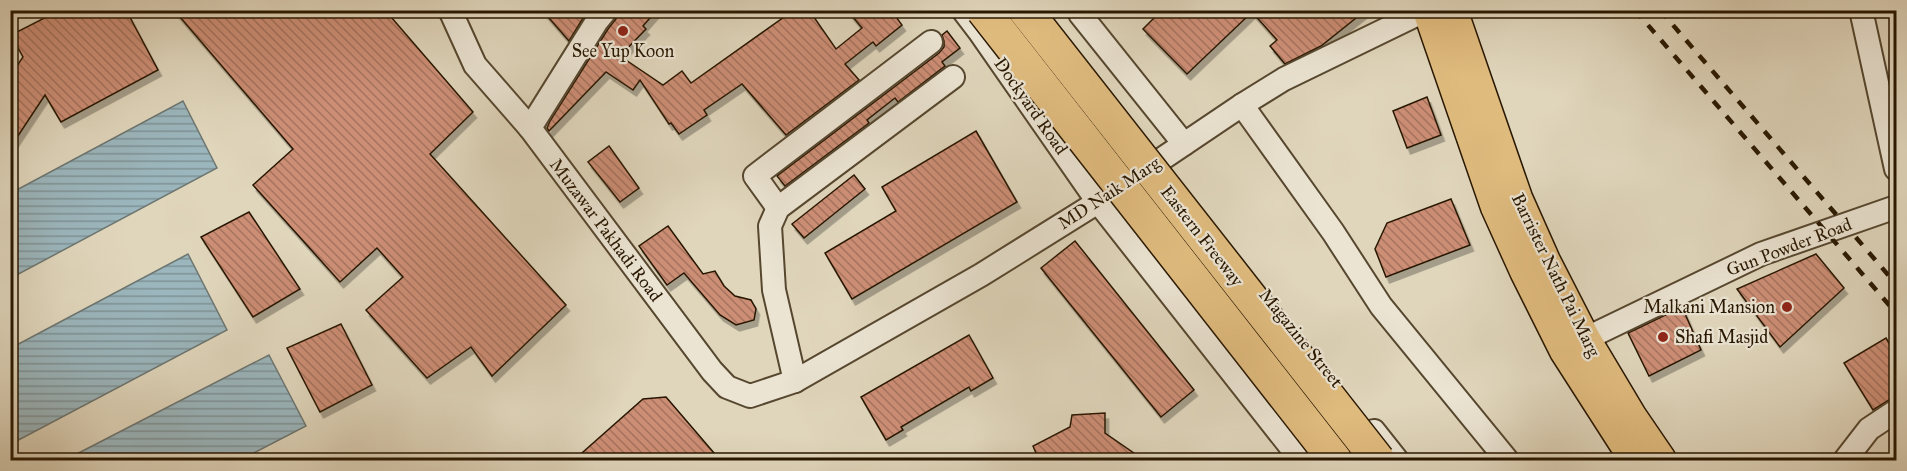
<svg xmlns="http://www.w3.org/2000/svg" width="1907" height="471" viewBox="0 0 1907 471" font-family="'IM FELL Great Primer',serif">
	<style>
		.water { fill: url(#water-rules); stroke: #6d7671; stroke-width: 1.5 }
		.building { fill: url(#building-back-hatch); stroke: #281700; stroke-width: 1.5; filter: url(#shadow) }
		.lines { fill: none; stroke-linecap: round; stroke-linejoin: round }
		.minor-casing { stroke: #56472f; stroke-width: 26 }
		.major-casing { stroke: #281700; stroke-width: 33 }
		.minor { stroke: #ebe4d3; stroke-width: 22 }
		.major { stroke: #e0bb7e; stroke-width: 30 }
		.rail { stroke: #281700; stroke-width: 4.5; stroke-dasharray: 10 10; stroke-linecap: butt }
		.highway-bridge-casing { stroke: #281700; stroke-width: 36; stroke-linecap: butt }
		.highway-bridge { stroke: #e0bb7e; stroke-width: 33 }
		.poi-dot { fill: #8f2418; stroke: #ebe4d3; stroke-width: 2 }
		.labels { text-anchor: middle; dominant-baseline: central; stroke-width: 4.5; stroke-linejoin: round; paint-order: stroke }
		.poi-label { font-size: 18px; fill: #281700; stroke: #ebe4d3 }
		.street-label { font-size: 18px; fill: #281700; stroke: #ebe4d3 }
	</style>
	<defs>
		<pattern id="water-rules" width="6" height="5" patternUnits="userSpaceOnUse" patternTransform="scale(1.5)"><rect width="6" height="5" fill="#9bb6bd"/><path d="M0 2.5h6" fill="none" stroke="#7e9397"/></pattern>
		<pattern id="building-back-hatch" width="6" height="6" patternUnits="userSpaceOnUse" patternTransform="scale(1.5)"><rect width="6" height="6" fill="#cd8e76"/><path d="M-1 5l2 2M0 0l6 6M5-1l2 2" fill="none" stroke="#a6735e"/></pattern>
		<filter id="shadow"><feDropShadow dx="3.5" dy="6" stdDeviation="0" flood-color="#0004"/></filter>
	</defs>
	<rect width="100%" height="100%" fill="#e0d6bc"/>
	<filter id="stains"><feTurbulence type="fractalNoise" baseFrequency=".00333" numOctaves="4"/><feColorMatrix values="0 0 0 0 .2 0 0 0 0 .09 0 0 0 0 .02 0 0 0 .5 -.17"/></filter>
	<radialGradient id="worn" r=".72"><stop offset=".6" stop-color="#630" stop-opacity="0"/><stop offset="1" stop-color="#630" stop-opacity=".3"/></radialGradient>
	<g class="water">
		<polygon points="183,101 217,168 11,278 11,193"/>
		<polygon points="188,254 227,330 11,444 11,348"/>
		<polygon points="269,355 306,426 240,460 65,460"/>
	</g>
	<g class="building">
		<polygon points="60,10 126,10 158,70 61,122 45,95 10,148 10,76 23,57 11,35"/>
		<polygon points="174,10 385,10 473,112 430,154 566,305 492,376 471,347 427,378 366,310 403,277 377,248 340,282 253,185 293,149"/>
		<polygon points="542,10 588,10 569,41"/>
		<polygon points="619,10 657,10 643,26 646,29 620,56 663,85 682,71 691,83 794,10 809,10 836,49 862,28 847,10 891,10 902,25 876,46 873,42 845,64 859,80 786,135 742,84 704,110 707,115 679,134 671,123 669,124 640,80 633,90 606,72 549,131 547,128 550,121 608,29 616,19"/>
		<polygon points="1162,10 1366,10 1321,46 1285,64 1270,46 1277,40 1252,12 1187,74 1143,29"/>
		<polygon points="947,31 960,48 942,62 945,66 898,102 895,98 867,120 869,123 785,186 777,176 939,53 944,47 944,41 942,35"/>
		<polygon points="1427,97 1441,135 1407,148 1393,111"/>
		<polygon points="976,131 1017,202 852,299 825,253 896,211 882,187"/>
		<polygon points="609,146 639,188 620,202 588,162"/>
		<polygon points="854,175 865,189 804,238 792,224"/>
		<polygon points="1451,199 1470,245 1386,277 1375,249 1387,223"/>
		<polygon points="249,212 300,289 253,317 201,237"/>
		<polygon points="668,226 703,274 715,271 724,286 735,296 751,300 756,309 754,320 736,325 720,315 684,273 667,285 639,246"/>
		<polygon points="1075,241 1194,390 1161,417 1041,268"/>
		<polygon points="1816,254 1844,288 1780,347 1737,289"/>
		<polygon points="1682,307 1701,350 1649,376 1628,333"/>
		<polygon points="341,324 372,385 320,412 287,348"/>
		<polygon points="969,335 993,378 971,391 969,387 901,427 903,430 886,440 861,397"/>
		<polygon points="1886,338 1896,355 1896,397 1889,400 1873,410 1844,363"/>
		<polygon points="666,397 714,453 705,460 574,460 643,399"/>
		<polygon points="1105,413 1105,433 1144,460 1039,460 1033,446 1070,427 1072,415"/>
	</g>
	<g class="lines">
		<defs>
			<g id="minor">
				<polyline points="450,10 475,65 530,128 712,371 727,387 750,396 795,381 981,275 1098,202 1242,105 1284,79 1426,10"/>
				<polyline points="963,10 979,31 1098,202 1301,460"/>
				<polyline points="1084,10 1080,14 1184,144"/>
				<polyline points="1861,10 1896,169"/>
				<polyline points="1242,105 1333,232 1381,306 1507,460"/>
				<polyline points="530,128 597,21 606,10"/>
				<polyline points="778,208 755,176 931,42"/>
				<polyline points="1585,339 1761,254 1896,207"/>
				<polyline points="795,381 774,290 770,226 778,208 953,77"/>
				<polyline points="1374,431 1397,460"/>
				<polyline points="1845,460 1869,429 1896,411"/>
			</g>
			<g id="major">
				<polyline points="1428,10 1496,207 1525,271 1565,351 1635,460"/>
				<polyline points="1452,10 1517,198 1545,261 1585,339 1631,416 1661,460"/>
			</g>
		</defs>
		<use href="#minor" class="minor-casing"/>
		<use href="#major" class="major-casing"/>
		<use href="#minor" class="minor"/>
		<use href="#major" class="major"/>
		<g class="rail">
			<polyline points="1635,10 1896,313"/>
			<polyline points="1660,10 1896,284"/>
		</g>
		<defs>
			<g id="highway-bridge">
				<polyline points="983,10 1335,460"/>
				<polyline points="1025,10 1378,460"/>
			</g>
		</defs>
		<use href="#highway-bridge" class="highway-bridge-casing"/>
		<use href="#highway-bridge" class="highway-bridge"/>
	</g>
	<g class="poi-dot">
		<circle cx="623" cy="31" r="6"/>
		<circle cx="1787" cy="307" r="6"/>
		<circle cx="1663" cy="337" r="6"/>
	</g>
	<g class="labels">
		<g class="poi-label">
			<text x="623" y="51">See Yup Koon</text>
			<text x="1775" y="307" text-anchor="end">Malkani Mansion</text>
			<text x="1675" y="337" text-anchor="start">Shafi Masjid</text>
		</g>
		<g class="street-label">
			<text transform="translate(1031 106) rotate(55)">Dockyard Road</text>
			<text transform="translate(1109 193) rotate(-33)">MD Naik Marg</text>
			<text transform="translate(606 230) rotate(53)">Muzawar Pakhadi Road</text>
			<text transform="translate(1202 236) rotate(52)">Eastern Freeway</text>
			<text transform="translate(1789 247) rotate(-21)">Gun Powder Road</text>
			<text transform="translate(1556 275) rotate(64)">Barrister Nath Pai Marg</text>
			<text transform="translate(1301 338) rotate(51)">Magazine Street</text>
		</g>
	</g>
	<rect width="1907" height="471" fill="none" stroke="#e0d6bc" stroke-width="36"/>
	<rect x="12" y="12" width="1883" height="447" fill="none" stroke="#281700" stroke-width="3"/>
	<rect x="18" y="18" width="1871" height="435" fill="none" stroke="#281700" stroke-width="1.5"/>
	<rect width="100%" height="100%" filter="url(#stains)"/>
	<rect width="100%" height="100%" fill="url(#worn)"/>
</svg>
